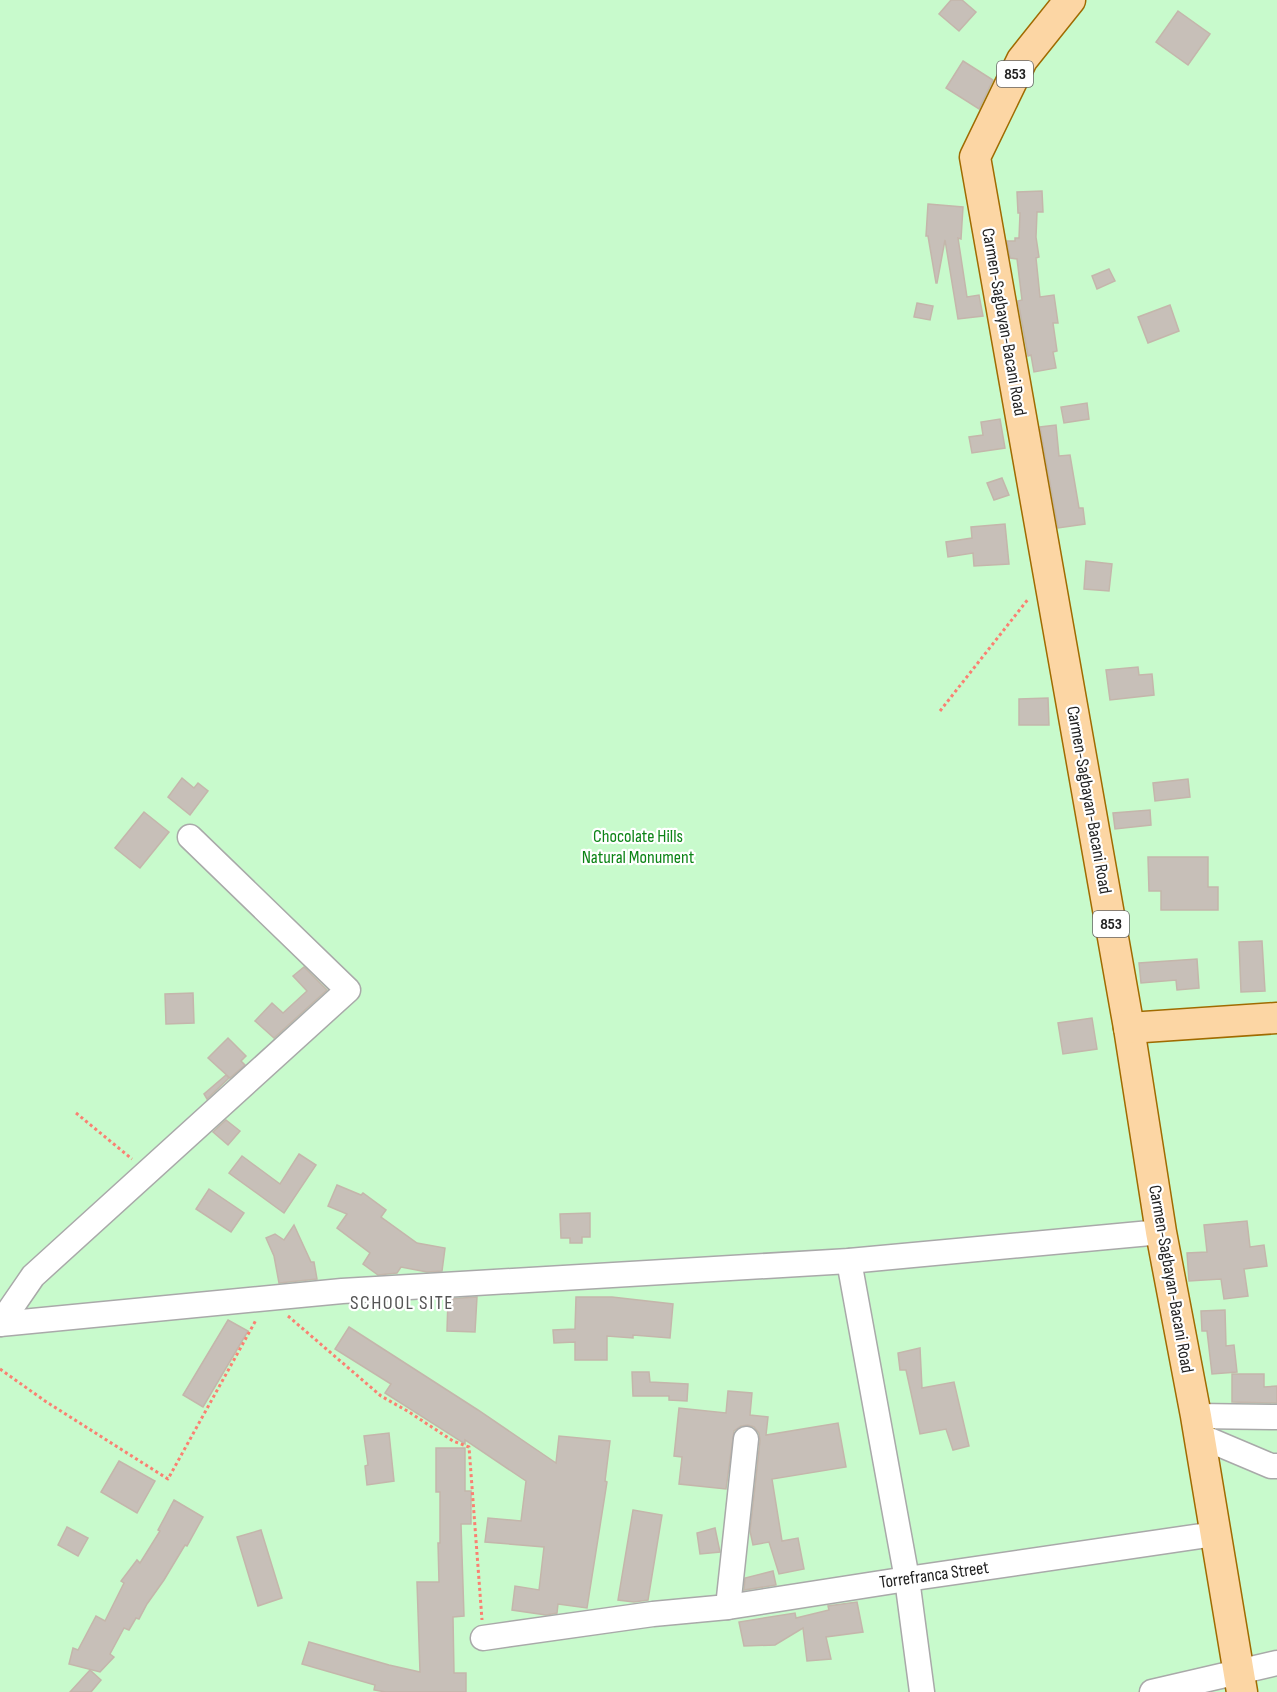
<svg xmlns="http://www.w3.org/2000/svg" width="1277" height="1692" viewBox="0 0 1277 1692" font-family="'Sofia Sans Condensed',sans-serif">
	<style>
		.park { fill: #c8facc }
		.building { fill: #c7bfb8; stroke: #c4b6ab; stroke-width: 1.5 }
		.lines { fill: none; stroke-linecap: round; stroke-linejoin: round }
		.minor-casing { stroke: #a9a9a9; stroke-width: 27 }
		.major-casing { stroke: #a06b00; stroke-width: 33 }
		.path { stroke: #fa8072; stroke-width: 3; stroke-dasharray: 3 3; stroke-linecap: butt }
		.minor { stroke: #fff; stroke-width: 24 }
		.major { stroke: #fcd6a4; stroke-width: 30 }
		.labels { text-anchor: middle; dominant-baseline: central; stroke-width: 4.5; stroke-linejoin: round; paint-order: stroke }
		.shield { fill: #fff; stroke: #646464; stroke-width: 1.5 }
		.shield-label { font-size: 16px; font-weight: bold; fill: #222 }
		.street-label { font-size: 18px; fill: #222; stroke: #fff }
		.park-label { font-size: 18px; fill: #0c8416; stroke: #fff }
		.neighbourhood-label { font-size: 20px; letter-spacing: 1.5px; fill: #555; stroke: #fff }
	</style>
	<rect width="100%" height="100%" fill="#f2efe9"/>
	<rect class="park" x="0" y="0" width="1277" height="1692"/>
	<g class="building">
		<polygon points="951,0 962,0 976,12 959,31 939,14"/>
		<polygon points="1178,11 1210,34 1188,65 1156,42"/>
		<polygon points="963,61 993,80 979,109 946,88"/>
		<polygon points="1042,191 1043,212 1037,212 1036,237 1039,257 1036,258 1040,297 1054,295 1058,323 1053,323 1057,351 1053,352 1056,368 1034,372 1031,355 1028,356 1018,301 1022,300 1017,259 1010,258 1007,241 1015,241 1015,238 1019,238 1020,213 1018,213 1017,192"/>
		<polygon points="928,204 963,207 961,239 958,238 967,297 979,295 983,316 958,319 945,240 937,283 936,283 928,236 926,236"/>
		<polygon points="1109,269 1115,281 1097,289 1092,276"/>
		<polygon points="917,303 933,306 930,320 914,317"/>
		<polygon points="1170,305 1179,331 1148,343 1138,317"/>
		<polygon points="1087,403 1089,419 1064,423 1061,407"/>
		<polygon points="1000,419 1005,448 972,453 969,437 983,435 981,422"/>
		<polygon points="1056,425 1059,456 1070,455 1079,508 1083,508 1085,524 1058,528 1040,427"/>
		<polygon points="1002,478 1009,495 994,500 987,483"/>
		<polygon points="1005,524 1009,564 974,566 973,553 948,557 946,542 972,538 971,527"/>
		<polygon points="1086,561 1112,564 1109,591 1084,589"/>
		<polygon points="1138,667 1139,675 1152,674 1154,695 1110,700 1106,670"/>
		<polygon points="1048,698 1049,725 1019,725 1019,699"/>
		<polygon points="182,778 194,788 198,783 208,791 190,815 168,797"/>
		<polygon points="1188,779 1190,797 1155,801 1153,783"/>
		<polygon points="1150,810 1151,825 1115,829 1113,813"/>
		<polygon points="144,812 169,832 140,868 115,848"/>
		<polygon points="1148,857 1208,857 1208,887 1218,887 1218,910 1161,910 1161,891 1149,891"/>
		<polygon points="1262,941 1265,991 1241,992 1239,942"/>
		<polygon points="1197,959 1199,988 1177,990 1176,980 1141,983 1139,963"/>
		<polygon points="304,967 327,990 274,1038 255,1021 272,1003 283,1013 307,991 293,976"/>
		<polygon points="193,993 194,1023 166,1024 165,994"/>
		<polygon points="1092,1018 1097,1049 1063,1054 1058,1023"/>
		<polygon points="228,1038 246,1056 241,1061 245,1065 230,1078 208,1058"/>
		<polygon points="226,1075 229,1078 207,1099 204,1094"/>
		<polygon points="226,1120 240,1131 228,1145 213,1132"/>
		<polygon points="299,1154 316,1165 284,1213 229,1173 242,1156 280,1184"/>
		<polygon points="337,1185 361,1195 363,1193 386,1210 381,1217 417,1243 445,1248 442,1271 427,1272 401,1267 397,1273 378,1275 363,1264 370,1253 337,1228 347,1214 328,1206"/>
		<polygon points="209,1189 244,1213 231,1232 196,1209"/>
		<polygon points="590,1213 590,1237 582,1237 582,1243 570,1243 570,1238 561,1238 560,1214"/>
		<polygon points="1247,1221 1250,1247 1264,1245 1267,1266 1244,1269 1248,1296 1224,1299 1221,1279 1189,1281 1187,1253 1207,1252 1204,1225"/>
		<polygon points="294,1225 311,1262 314,1262 317,1279 279,1283 274,1256 266,1238 275,1234 284,1240"/>
		<polygon points="477,1297 475,1332 447,1331 448,1299"/>
		<polygon points="576,1297 612,1297 673,1304 670,1338 633,1335 633,1338 607,1336 607,1360 575,1360 575,1342 554,1343 553,1330 575,1329"/>
		<polygon points="1225,1310 1226,1346 1234,1345 1237,1372 1212,1374 1207,1331 1202,1331 1201,1311"/>
		<polygon points="228,1320 248,1331 203,1407 183,1395"/>
		<polygon points="349,1327 478,1410 556,1463 559,1436 610,1441 605,1481 607,1482 587,1608 558,1604 557,1613 546,1615 512,1610 515,1586 539,1590 544,1547 485,1542 488,1518 521,1521 526,1481 465,1440 465,1444 385,1393 391,1384 335,1349"/>
		<polygon points="920,1348 922,1388 954,1382 969,1446 953,1450 946,1429 920,1434 906,1370 900,1370 898,1353"/>
		<polygon points="632,1372 649,1372 650,1382 688,1384 687,1401 669,1400 669,1396 633,1396"/>
		<polygon points="1232,1374 1264,1374 1264,1387 1277,1386 1277,1403 1232,1402"/>
		<polygon points="728,1391 752,1393 750,1415 768,1417 766,1435 838,1423 846,1467 772,1479 782,1541 798,1538 804,1569 779,1574 769,1542 753,1545 750,1531 760,1441 759,1433 754,1427 748,1425 741,1426 734,1431 726,1489 679,1484 682,1457 674,1456 679,1408 726,1413"/>
		<polygon points="389,1433 394,1481 367,1485 365,1466 368,1465 364,1436"/>
		<polygon points="436,1448 465,1448 465,1491 471,1491 471,1524 461,1524 464,1616 453,1617 454,1673 466,1673 466,1692 386,1692 374,1690 375,1685 302,1664 309,1642 389,1665 420,1672 417,1582 439,1582 438,1543 440,1543 440,1492 436,1492"/>
		<polygon points="119,1461 155,1481 137,1513 101,1492"/>
		<polygon points="174,1500 203,1517 187,1546 185,1545 164,1580 147,1604 139,1619 136,1618 129,1630 124,1628 110,1654 114,1657 100,1672 69,1664 73,1648 78,1650 96,1616 105,1621 124,1583 121,1581 137,1560 140,1563 160,1531 158,1530"/>
		<polygon points="633,1510 662,1515 648,1600 634,1602 618,1600"/>
		<polygon points="67,1527 88,1538 78,1556 58,1545"/>
		<polygon points="715,1528 720,1552 700,1554 697,1533"/>
		<polygon points="261,1530 282,1598 258,1606 237,1537"/>
		<polygon points="773,1571 776,1585 744,1590 745,1578"/>
		<polygon points="857,1602 863,1632 826,1637 831,1659 807,1661 803,1628 775,1645 744,1646 739,1622 795,1613 796,1618 829,1610 828,1606"/>
		<polygon points="90,1670 101,1680 91,1692 70,1692"/>
	</g>
	<g class="lines">
		<defs>
			<g id="minor">
				<polyline points="849,1261 907,1579 922,1692"/>
				<polyline points="0,1324 342,1291 849,1261 1161,1232"/>
				<polyline points="0,1324 33,1276 348,990 190,837"/>
				<polyline points="1196,1416 1277,1417"/>
				<polyline points="1200,1436 1271,1466 1277,1466"/>
				<polyline points="728,1607 746,1439"/>
				<polyline points="483,1638 653,1614 728,1607 907,1579 1215,1534"/>
				<polyline points="1152,1692 1277,1663"/>
			</g>
			<g id="major">
				<polyline points="1070,0 1022,60 975,157 1129,1028 1161,1232 1196,1416 1242,1692"/>
				<polyline points="1129,1028 1277,1018"/>
			</g>
		</defs>
		<use href="#minor" class="minor-casing"/>
		<use href="#major" class="major-casing"/>
		<g class="path">
			<polyline points="940,711 1029,598"/>
			<polyline points="76,1113 132,1159"/>
			<polyline points="288,1316 381,1396 409,1412 453,1441 469,1447 482,1620"/>
			<polyline points="0,1369 45,1401 168,1479 256,1320"/>
		</g>
		<use href="#minor" class="minor"/>
		<use href="#major" class="major"/>
	</g>
	<g class="labels">
		<g class="shield">
			<rect x="997" y="61" width="36" height="26" rx="4.5"/>
			<rect x="1093" y="911" width="36" height="26" rx="4.5"/>
		</g>
		<g class="shield-label">
			<text x="1015" y="74">853</text>
			<text x="1111" y="924">853</text>
		</g>
		<g class="street-label">
			<text transform="translate(1004 322) rotate(80)">Carmen-Sagbayan-Bacani Road</text>
			<text transform="translate(1089 800) rotate(80)">Carmen-Sagbayan-Bacani Road</text>
			<text transform="translate(1171 1279) rotate(80)">Carmen-Sagbayan-Bacani Road</text>
			<text transform="translate(934 1575) rotate(-8)">Torrefranca Street</text>
		</g>
		<g class="park-label">
			<text x="638" y="836">Chocolate Hills<tspan x="638" dy="21">Natural Monument</tspan></text>
		</g>
		<g class="neighbourhood-label">
			<text x="402" y="1303">SCHOOL SITE</text>
		</g>
	</g>
</svg>
